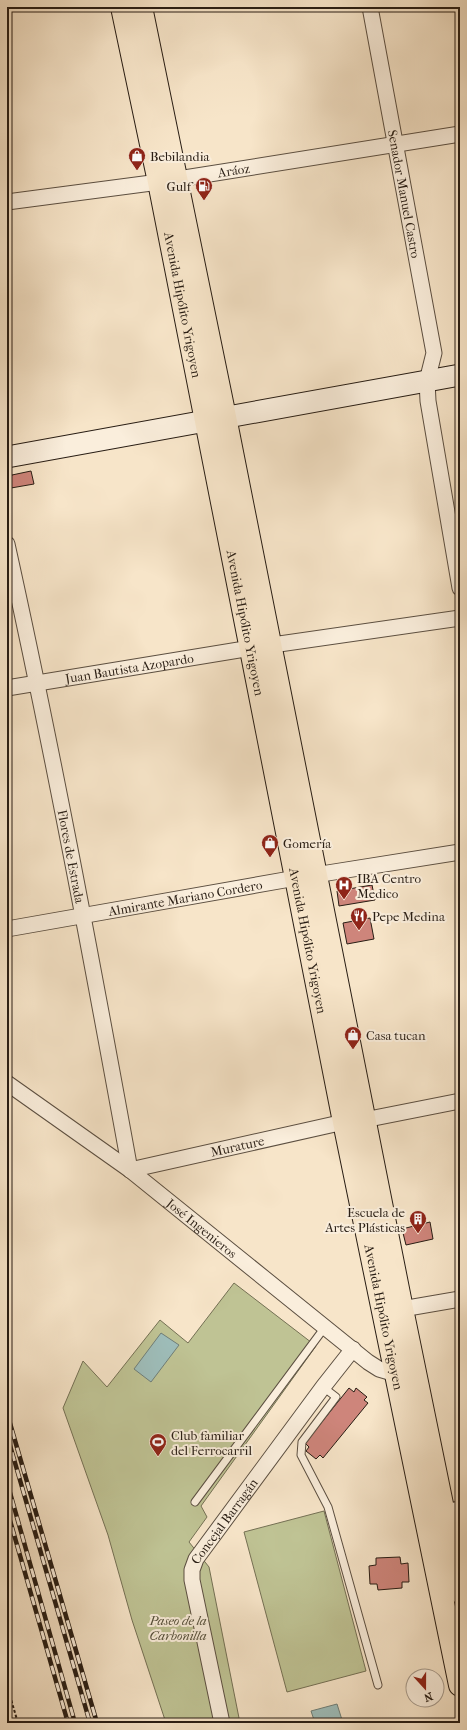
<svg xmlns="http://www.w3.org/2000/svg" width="467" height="1730" viewBox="0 0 467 1730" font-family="'IM FELL French Canon',serif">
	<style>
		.green { fill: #bfc394; stroke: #747054 }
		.water { fill: #9ebebb; stroke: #6f7e78 }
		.building { fill: #ce857b; stroke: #281d14 }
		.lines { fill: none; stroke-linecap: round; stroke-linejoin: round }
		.lane-casing { stroke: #5c4f41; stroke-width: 9 }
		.street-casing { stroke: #5c4f41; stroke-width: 17 }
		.secondary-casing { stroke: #281d14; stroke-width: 23 }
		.primary-casing { stroke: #281d14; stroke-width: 24 }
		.path { stroke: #281d14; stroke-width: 2; stroke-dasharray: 3 2; stroke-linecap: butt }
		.lane { stroke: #faeedc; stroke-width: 7 }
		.street { stroke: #faeedc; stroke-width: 15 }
		.secondary { stroke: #faeedc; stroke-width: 21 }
		.primary { stroke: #f7e5c9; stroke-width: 22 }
		.rail-casing { stroke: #281d14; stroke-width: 4.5 }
		.rail { stroke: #faeedc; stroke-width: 3; stroke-dasharray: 9; stroke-linecap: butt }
		.labels { text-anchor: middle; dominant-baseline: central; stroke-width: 4; stroke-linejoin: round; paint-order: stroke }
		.poi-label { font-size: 13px; fill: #281d14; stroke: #faeedc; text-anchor: start }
		.street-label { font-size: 13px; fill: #281d14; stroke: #faeedc }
		.park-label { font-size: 13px; font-style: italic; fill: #554f3a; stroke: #faeedc }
	</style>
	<rect width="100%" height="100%" fill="#f7e5c9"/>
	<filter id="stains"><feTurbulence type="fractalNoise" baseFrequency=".005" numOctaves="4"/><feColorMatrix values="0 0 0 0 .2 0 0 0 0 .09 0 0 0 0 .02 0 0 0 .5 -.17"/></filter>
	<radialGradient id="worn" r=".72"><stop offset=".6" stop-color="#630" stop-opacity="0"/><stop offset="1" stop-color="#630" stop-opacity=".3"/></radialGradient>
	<g class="green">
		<polygon points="234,1283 316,1346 201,1506 207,1517 189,1542 209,1567 240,1723 166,1723 132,1620 108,1535 63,1408 83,1361 107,1387 160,1320 188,1343"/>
		<polygon points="324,1511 366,1671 287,1692 244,1532"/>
	</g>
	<g class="water">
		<polygon points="161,1333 179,1345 151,1382 134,1369"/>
		<polygon points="337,1704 343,1723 315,1723 311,1711"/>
	</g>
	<g class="building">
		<polygon points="31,471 34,484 11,488 9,481 12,475"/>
		<polygon points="372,885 375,900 339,906 337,891"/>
		<polygon points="370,918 374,939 347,944 343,923"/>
		<polygon points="430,1222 433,1239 406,1245 402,1229"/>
		<polygon points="349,1388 354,1392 356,1388 367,1397 364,1400 368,1403 323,1458 320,1455 316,1459 306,1451 309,1447 305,1443"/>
		<polygon points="400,1557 401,1564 408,1563 409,1582 402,1582 402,1588 378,1590 377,1584 370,1584 369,1566 376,1565 376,1558"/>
	</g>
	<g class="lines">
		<defs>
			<g id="lane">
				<polyline points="323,1387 336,1397 302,1442 301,1455 328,1507 378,1685"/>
				<polyline points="195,1502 325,1327"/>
			</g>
			<g id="street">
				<path id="s1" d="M370 7 434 353 427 381 428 401 460 588"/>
				<path id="s2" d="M7 202 159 182 460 134"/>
				<path id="s3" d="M7 544C53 752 92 961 130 1170"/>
				<path id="s4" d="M7 688 251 648 460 618"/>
				<path id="s5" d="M7 929 296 878 460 852"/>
				<path id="s6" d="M7 1083 130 1170 368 1362 379 1369 396 1374"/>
				<polyline points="364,1120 460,1101"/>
				<path id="s7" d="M130 1170 344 1122"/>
				<polyline points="402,1309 460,1299"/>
				<path id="s8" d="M222 1723 192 1580V1570L196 1559 323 1387 353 1349"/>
			</g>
			<g id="secondary">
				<polyline points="7,457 460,375"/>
				<polyline points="427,1518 460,1512"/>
			</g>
			<g id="primary">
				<path id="s9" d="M122 7 159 182 344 1122 460 1685"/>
				<polyline points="141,7 225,417 402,1309 460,1592"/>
			</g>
		</defs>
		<use href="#lane" class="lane-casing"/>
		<use href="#street" class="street-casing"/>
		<use href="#secondary" class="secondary-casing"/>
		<use href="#primary" class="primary-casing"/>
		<polyline class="path" points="7,1686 18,1723"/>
		<use href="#lane" class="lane"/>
		<use href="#street" class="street"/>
		<use href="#secondary" class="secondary"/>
		<use href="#primary" class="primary"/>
		<defs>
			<g id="rail">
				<polyline points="7,1413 97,1723"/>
				<polyline points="7,1435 90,1723"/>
				<polyline points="7,1482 75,1723"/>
				<polyline points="7,1510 68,1723"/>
			</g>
		</defs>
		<use href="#rail" class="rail-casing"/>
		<use href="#rail" class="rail"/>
	</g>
	<defs>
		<symbol id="shop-pin" viewBox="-11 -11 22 30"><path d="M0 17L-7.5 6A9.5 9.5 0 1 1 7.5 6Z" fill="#8f2418" stroke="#faeedc"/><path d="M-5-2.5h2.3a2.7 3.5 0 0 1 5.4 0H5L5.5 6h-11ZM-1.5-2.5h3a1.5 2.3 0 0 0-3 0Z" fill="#fff"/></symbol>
		<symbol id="fuel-pin" viewBox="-11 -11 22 30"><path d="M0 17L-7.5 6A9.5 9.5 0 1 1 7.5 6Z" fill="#8f2418" stroke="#faeedc"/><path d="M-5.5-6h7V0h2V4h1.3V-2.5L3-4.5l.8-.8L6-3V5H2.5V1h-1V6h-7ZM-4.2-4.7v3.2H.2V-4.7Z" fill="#fff"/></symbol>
		<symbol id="hospital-pin" viewBox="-11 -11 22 30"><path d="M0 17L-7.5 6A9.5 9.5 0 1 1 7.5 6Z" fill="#8f2418" stroke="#faeedc"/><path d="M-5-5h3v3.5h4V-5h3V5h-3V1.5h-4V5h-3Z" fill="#fff"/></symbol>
		<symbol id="restaurant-pin" viewBox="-11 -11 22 30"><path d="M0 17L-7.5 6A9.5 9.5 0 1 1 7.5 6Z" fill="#8f2418" stroke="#faeedc"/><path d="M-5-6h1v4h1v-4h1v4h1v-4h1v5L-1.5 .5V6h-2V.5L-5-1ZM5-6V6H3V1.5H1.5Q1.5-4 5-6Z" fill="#fff"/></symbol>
		<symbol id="building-pin" viewBox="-11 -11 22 30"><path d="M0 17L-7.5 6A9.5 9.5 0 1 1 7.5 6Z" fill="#8f2418" stroke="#faeedc"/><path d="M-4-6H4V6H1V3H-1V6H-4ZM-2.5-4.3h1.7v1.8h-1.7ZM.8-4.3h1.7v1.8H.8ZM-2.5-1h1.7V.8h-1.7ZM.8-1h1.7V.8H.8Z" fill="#fff"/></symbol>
		<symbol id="stadium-pin" viewBox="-11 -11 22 30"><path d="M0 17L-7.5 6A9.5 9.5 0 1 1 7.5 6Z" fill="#8f2418" stroke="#faeedc"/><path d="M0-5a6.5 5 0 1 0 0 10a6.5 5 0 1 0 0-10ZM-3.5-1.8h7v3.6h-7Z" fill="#fff"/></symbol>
	</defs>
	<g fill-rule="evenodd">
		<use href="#shop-pin" x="127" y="146" width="20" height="27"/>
		<use href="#fuel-pin" x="194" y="176" width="20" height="27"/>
		<use href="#shop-pin" x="260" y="833" width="20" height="27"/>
		<use href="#hospital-pin" x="334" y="875" width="20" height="27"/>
		<use href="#restaurant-pin" x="349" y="906" width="20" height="27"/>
		<use href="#shop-pin" x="343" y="1025" width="20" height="27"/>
		<use href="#building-pin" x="408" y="1209" width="20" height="27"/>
		<use href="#stadium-pin" x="148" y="1432" width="20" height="27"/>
	</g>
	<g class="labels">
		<g class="poi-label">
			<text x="150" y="156">Bebilandia</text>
			<text x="191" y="186" text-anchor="end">Gulf</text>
			<text x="283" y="843">Gomería</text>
			<text x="357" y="878">IBA Centro<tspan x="357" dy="15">Medico</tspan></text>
			<text x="372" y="916">Pepe Medina</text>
			<text x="366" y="1035">Casa tucan</text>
			<text x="405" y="1212" text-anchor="end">Escuela de<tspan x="405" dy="15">Artes Plásticas</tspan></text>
			<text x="171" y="1435">Club familiar<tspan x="171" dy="15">del Ferrocarril</tspan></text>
		</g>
		<g class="street-label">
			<text stroke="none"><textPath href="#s2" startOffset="229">Aráoz</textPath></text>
			<text stroke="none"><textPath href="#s1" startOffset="190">Senador Manuel Castro</textPath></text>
			<text stroke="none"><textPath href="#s9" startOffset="304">Avenida Hipólito Yrigoyen</textPath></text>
			<text stroke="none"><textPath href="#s9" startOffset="628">Avenida Hipólito Yrigoyen</textPath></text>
			<text stroke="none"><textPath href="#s4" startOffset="124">Juan Bautista Azopardo</textPath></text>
			<text stroke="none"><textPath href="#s3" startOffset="319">Flores de Estrada</textPath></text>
			<text stroke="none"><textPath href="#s5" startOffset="181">Almirante Mariano Cordero</textPath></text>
			<text stroke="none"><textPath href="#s9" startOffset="952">Avenida Hipólito Yrigoyen</textPath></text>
			<text stroke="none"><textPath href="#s7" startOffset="110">Murature</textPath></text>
			<text stroke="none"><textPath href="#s6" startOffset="243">José Ingenieros</textPath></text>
			<text stroke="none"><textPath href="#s9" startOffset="1336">Avenida Hipólito Yrigoyen</textPath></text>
			<text stroke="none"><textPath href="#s8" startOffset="215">Concejal Barragán</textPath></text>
		</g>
		<g class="park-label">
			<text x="178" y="1620">Paseo de la<tspan x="178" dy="15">Carbonilla</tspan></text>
		</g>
	</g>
	<rect width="467" height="1730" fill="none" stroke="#f7e5c9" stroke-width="24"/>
	<rect x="8" y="8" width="451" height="1714" fill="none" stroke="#281d14" stroke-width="2"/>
	<rect x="12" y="12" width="443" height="1706" fill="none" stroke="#281d14"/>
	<g transform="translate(425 1688) rotate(159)"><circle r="19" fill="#faeedc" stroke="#a69a8c"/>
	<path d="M0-3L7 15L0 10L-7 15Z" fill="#8f2418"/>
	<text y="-6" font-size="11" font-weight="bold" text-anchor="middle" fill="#281d14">N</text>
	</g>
	<rect width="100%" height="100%" filter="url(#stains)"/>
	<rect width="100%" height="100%" fill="url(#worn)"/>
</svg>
